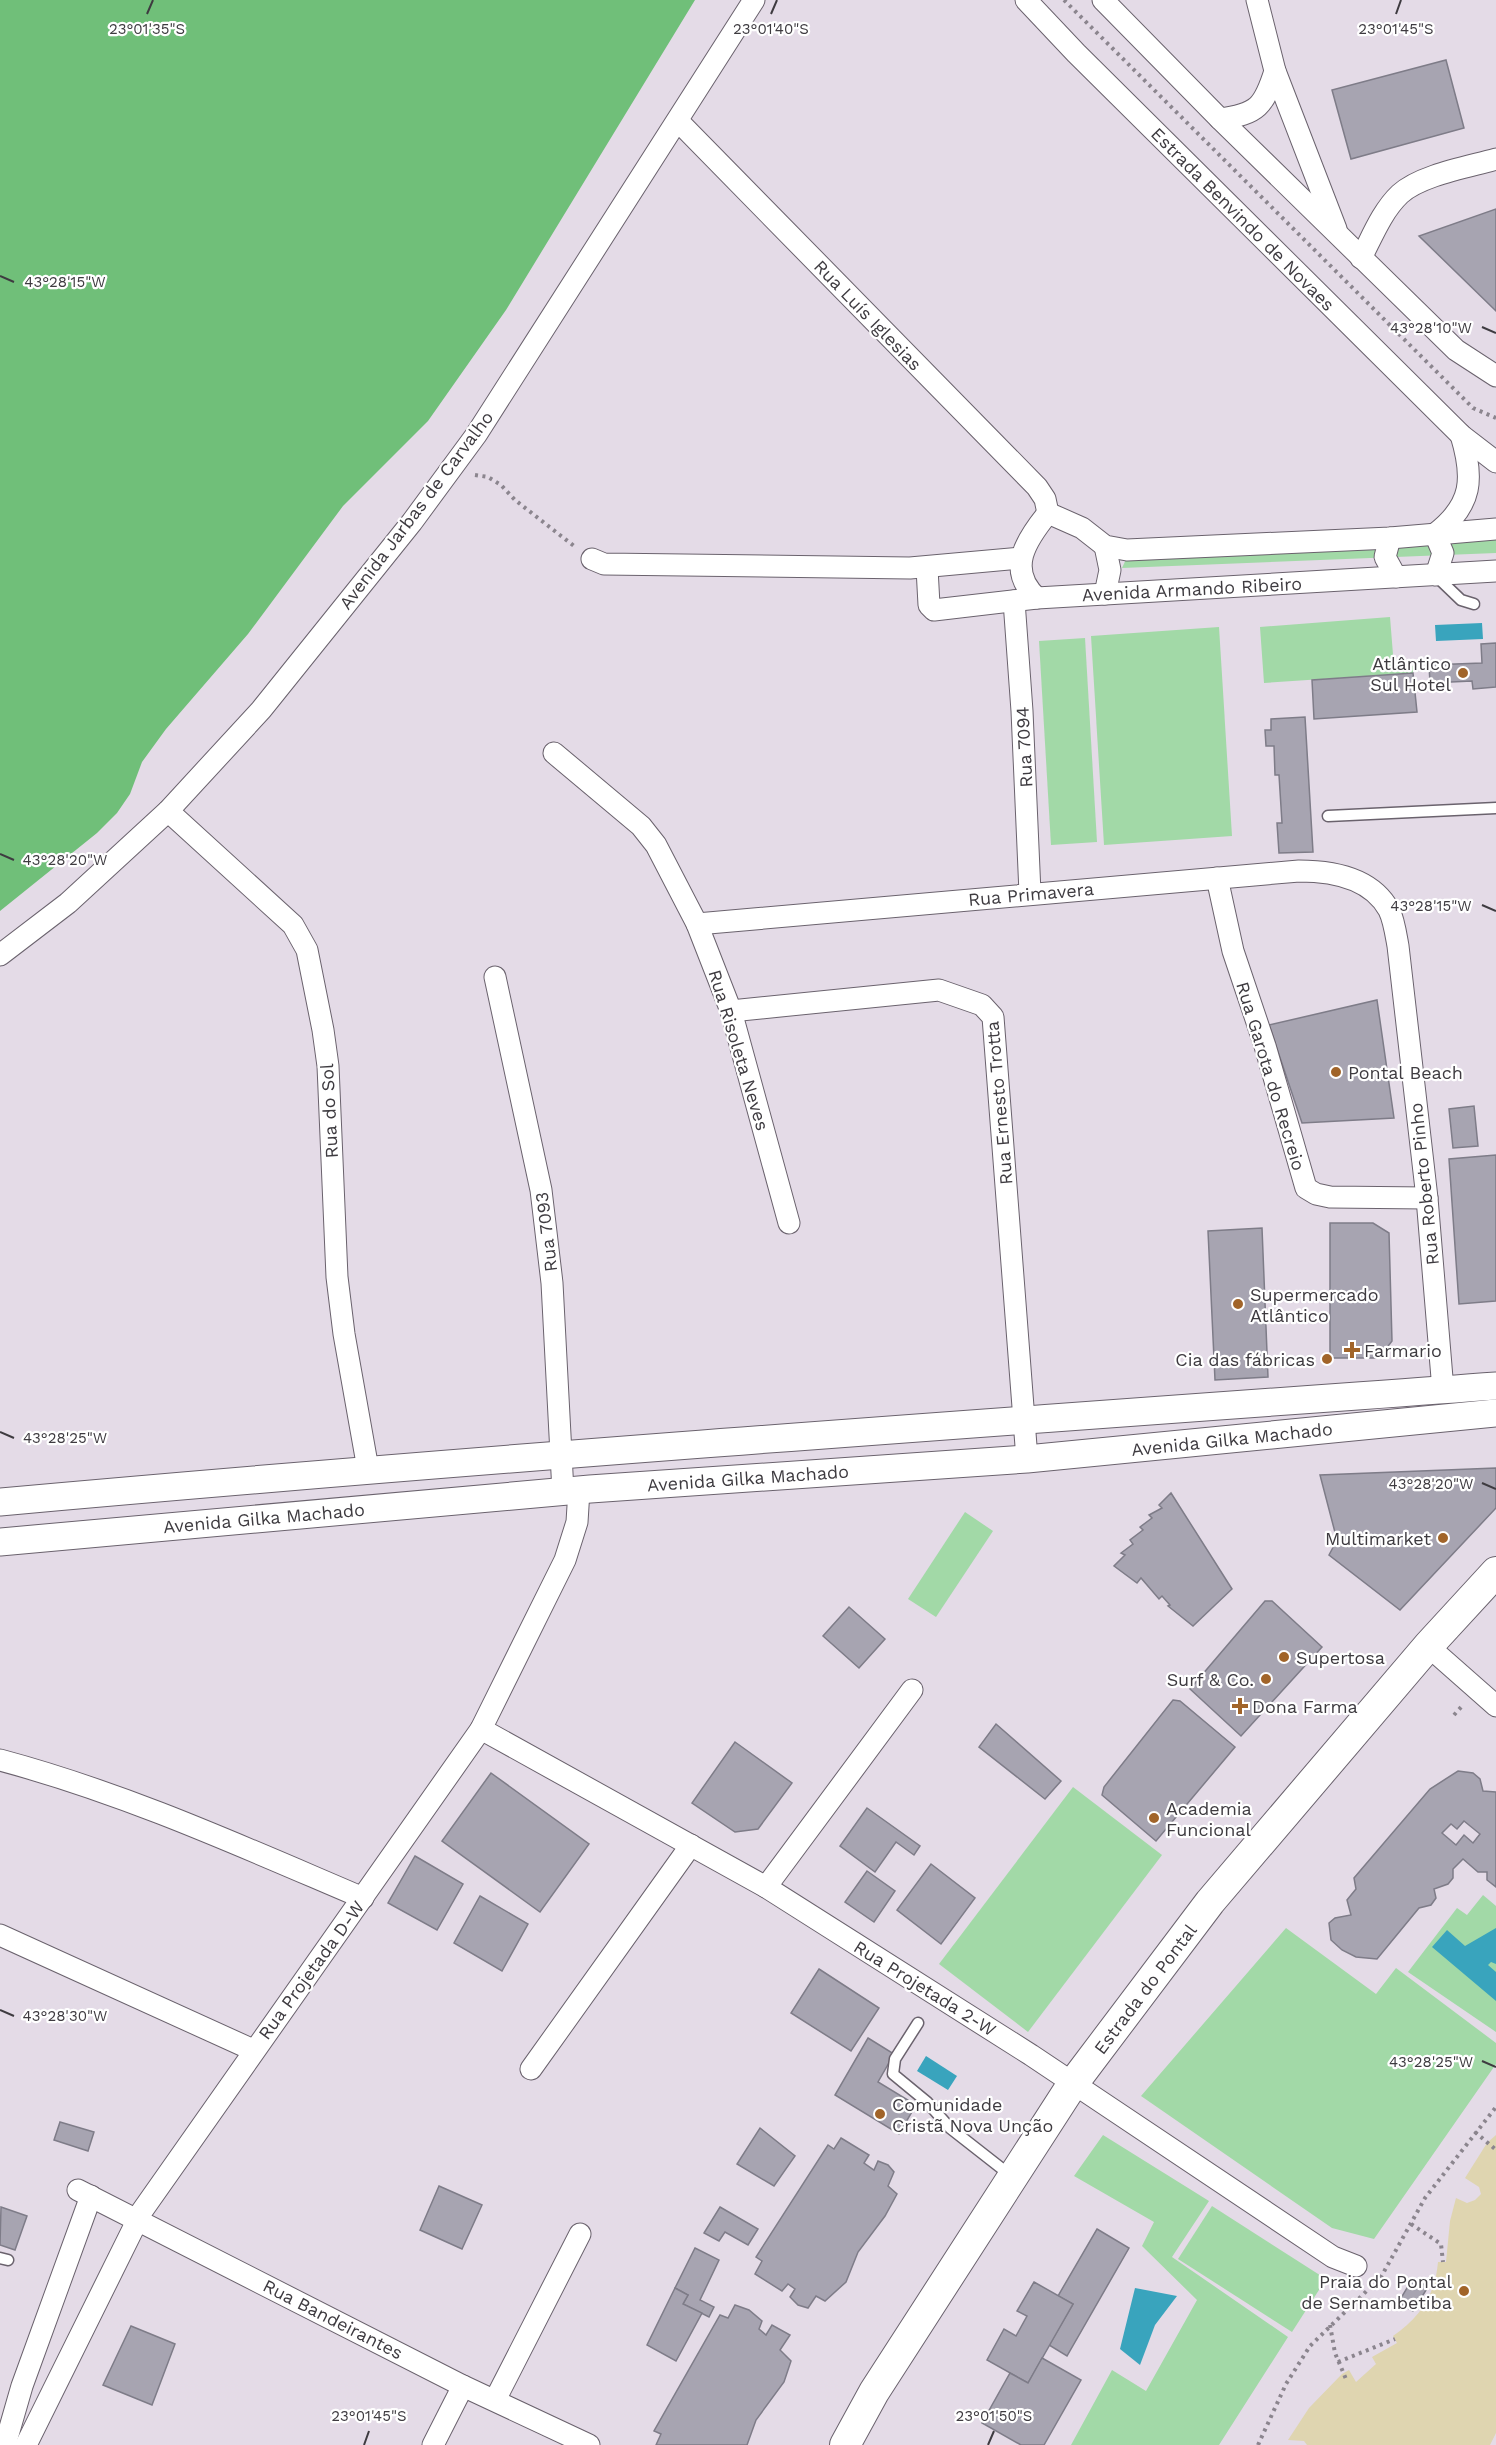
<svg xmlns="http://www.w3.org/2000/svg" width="1496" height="2445" viewBox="0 0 1496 2445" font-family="'Work Sans',sans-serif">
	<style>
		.green { fill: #a2d9a7 }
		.forest { fill: #70bf79 }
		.sand { fill: #dfd5b0 }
		.water { fill: #39a4bd }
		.building { fill: #a7a4b1; stroke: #7e7c88; stroke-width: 1.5; fill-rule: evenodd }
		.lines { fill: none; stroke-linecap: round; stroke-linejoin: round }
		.service-casing { stroke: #6a626d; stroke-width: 13 }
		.minor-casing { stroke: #6a626d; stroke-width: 23 }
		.tertiary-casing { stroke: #6a626d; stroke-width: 29 }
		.secondary-casing { stroke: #6a626d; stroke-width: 32 }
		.path { stroke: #8b858e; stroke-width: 4; stroke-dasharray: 3 4.5; stroke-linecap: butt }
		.service { stroke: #fff; stroke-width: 10 }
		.minor { stroke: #fff; stroke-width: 21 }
		.tertiary { stroke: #fff; stroke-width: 27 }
		.secondary { stroke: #fff; stroke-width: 30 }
		.ticks { fill: none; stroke: #3e3b40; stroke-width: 2 }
		.poi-dot { fill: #a16429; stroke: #fff; stroke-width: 2 }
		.labels { text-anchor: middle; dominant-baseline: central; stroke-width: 4.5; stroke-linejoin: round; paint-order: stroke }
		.street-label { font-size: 18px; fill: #3e3b40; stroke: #fff }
		.poi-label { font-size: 18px; fill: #3e3b40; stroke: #fff; text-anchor: start }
		.ticks-label { font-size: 15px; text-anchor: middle; fill: #3e3b40; stroke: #fff; stroke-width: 4.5; stroke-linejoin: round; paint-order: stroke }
	</style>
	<rect width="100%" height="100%" fill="#e4dbe7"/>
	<g class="green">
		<polygon points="1496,536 1496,553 1122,568 1128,555"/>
		<polygon points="1390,617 1394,667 1413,666 1413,673 1264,683 1260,627"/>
		<polygon points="1219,627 1232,836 1104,845 1091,636"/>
		<polygon points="1085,638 1097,842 1051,845 1039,641"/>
		<polygon points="965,1512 993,1531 936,1617 908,1599"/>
		<polygon points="1073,1787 1162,1855 1028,2032 939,1964"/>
		<polygon points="1483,1895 1496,1906 1496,2032 1408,1972 1457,1908 1467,1915"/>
		<polygon points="1286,1928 1376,1994 1396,1968 1496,2043 1496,2064 1374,2239 1332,2228 1141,2096"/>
		<polygon points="1103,2135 1209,2201 1172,2257 1288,2337 1219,2445 1071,2445 1112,2370 1146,2391 1197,2300 1142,2246 1154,2222 1074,2176"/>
		<polygon points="1212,2206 1326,2279 1292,2332 1178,2259"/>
	</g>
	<polygon class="forest" points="0,0 695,0 506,310 428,421 343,506 248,634 166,729 142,762 130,794 117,813 97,833 0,911"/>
	<path class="sand" d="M1496 2135V2433L1490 2445H1307L1304 2441 1288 2440 1309 2408 1342 2374 1349 2370 1356 2382 1376 2364 1372 2357 1397 2343 1393 2336C1420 2317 1435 2296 1438 2262H1446L1450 2221 1456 2198 1467 2203 1475 2200 1481 2194 1479 2187 1465 2178 1487 2143Z"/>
	<g class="water">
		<polygon points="1482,623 1483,639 1436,641 1435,625"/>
		<polygon points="1496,1928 1496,1964 1491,1962 1488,1965 1496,1972 1496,2001 1432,1947 1447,1930 1465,1946"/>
		<polygon points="926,2056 957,2076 948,2090 917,2071"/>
		<polygon points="1135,2288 1177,2296 1155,2325 1140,2365 1120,2349"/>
	</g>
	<g class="building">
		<polygon points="1446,60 1464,128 1351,159 1332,90"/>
		<polygon points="1496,209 1496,311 1419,236"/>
		<polygon points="1496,643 1496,687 1473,689 1472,681 1430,683 1429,665 1482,663 1481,644"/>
		<polygon points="1413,673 1417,712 1314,719 1312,680"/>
		<polygon points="1305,717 1313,852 1279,853 1277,823 1282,823 1279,775 1275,775 1274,746 1266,746 1265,730 1271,730 1271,719"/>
		<polygon points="1377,1000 1394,1118 1302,1123 1269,1025"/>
		<polygon points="1474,1106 1478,1146 1453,1148 1449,1109"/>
		<polygon points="1496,1155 1496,1301 1459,1304 1449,1159"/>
		<polygon points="1330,1223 1373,1223 1389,1233 1392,1341 1379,1358 1330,1358"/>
		<polygon points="1262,1228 1268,1377 1215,1380 1208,1231"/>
		<polygon points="1496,1468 1496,1508 1400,1610 1329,1555 1337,1540 1320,1475"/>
		<polygon points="1171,1493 1232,1589 1193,1626 1168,1606 1170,1605 1162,1596 1159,1599 1141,1578 1137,1583 1114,1566 1125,1555 1121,1553 1133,1544 1130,1540 1143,1530 1140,1527 1152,1518 1149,1515 1162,1508 1159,1505"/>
		<polygon points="1265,1601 1272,1601 1322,1647 1241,1736 1190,1689"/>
		<polygon points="849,1607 885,1639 859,1668 823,1636"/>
		<polygon points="1173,1700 1180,1701 1235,1747 1156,1841 1102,1795 1104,1787"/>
		<polygon points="996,1724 1061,1781 1045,1799 979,1747"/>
		<polygon points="735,1742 792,1783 758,1829 735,1832 692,1803"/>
		<path d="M1458 1771 1473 1773 1480 1779 1483 1791 1496 1792V1887L1487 1880V1872H1478L1463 1859 1453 1869V1878L1448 1884 1434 1889 1436 1898 1431 1905 1419 1908 1377 1959 1356 1957 1342 1950 1331 1940 1329 1923 1335 1918 1351 1915 1347 1900 1356 1889 1354 1878 1430 1789ZM1464 1821 1480 1834 1473 1843 1464 1835 1456 1845 1442 1833 1451 1824 1457 1829Z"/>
		<polygon points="491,1773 589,1844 540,1912 442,1841"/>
		<polygon points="867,1808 920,1846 914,1855 896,1842 875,1872 840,1846"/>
		<polygon points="415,1856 463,1884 437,1930 388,1903"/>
		<polygon points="931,1864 975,1898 941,1944 897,1910"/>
		<polygon points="867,1871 895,1891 874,1922 845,1902"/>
		<polygon points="480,1896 528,1924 502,1971 454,1943"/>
		<polygon points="819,1969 879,2008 851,2051 791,2013"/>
		<polygon points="868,2038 894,2054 878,2082 916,2105 899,2134 835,2095"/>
		<polygon points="60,2122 94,2132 88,2151 54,2140"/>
		<polygon points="760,2128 795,2156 774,2186 737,2164"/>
		<polygon points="841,2138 869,2155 864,2163 874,2170 878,2161 888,2165 894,2172 888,2186 897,2194 885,2216 858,2252 846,2282 825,2301 816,2296 808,2308 798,2305 790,2297 795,2289 788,2284 782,2291 755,2274 762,2261 756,2257 828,2145 834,2149"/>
		<polygon points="439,2186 482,2205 462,2249 420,2230"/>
		<polygon points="1,2207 27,2216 15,2250 0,2245"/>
		<polygon points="720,2207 758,2229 748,2245 725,2232 719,2241 704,2233"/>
		<polygon points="1097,2229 1129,2248 1067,2356 1049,2345 1073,2304 1058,2296"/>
		<polygon points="695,2248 719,2260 700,2300 714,2307 709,2317 683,2304 688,2295 675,2288"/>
		<polygon points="1413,2278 1428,2287 1413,2311 1398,2303"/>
		<polygon points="1034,2282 1073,2304 1028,2383 987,2360 1004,2329 1016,2336 1027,2316 1017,2311"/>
		<polygon points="675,2288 688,2295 683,2304 702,2313 676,2361 647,2345"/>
		<polygon points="735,2305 749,2310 762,2321 759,2329 766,2335 772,2325 790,2335 780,2350 791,2361 784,2382 756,2420 747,2445 656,2445 661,2434 654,2431 720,2315 728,2318"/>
		<polygon points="131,2326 175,2344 152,2405 103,2385"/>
		<polygon points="1042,2358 1081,2380 1044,2445 1021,2445 982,2423 1010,2373 1028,2383"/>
	</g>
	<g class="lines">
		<defs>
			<g id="service">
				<polyline points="1436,576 1461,600 1474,604"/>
				<polyline points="1328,816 1496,808"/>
				<polyline points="918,2023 895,2059 893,2074 927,2102 950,2128 1010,2175"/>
				<polyline points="0,2258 8,2260"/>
			</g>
			<g id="minor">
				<polyline points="1026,0 1076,53 1461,435 1496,462"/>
				<polyline points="1103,0 1220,119 1456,350 1496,376"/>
				<polyline points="1257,0 1275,71 1336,229"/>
				<path d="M1220 119C1258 114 1264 106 1275 71"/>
				<polyline points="678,121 1037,487 1045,499 1048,513"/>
				<path d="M1361 258C1372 237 1382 211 1400 194 1421 175 1468 167 1496 159"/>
				<polyline points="1048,513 1082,528 1105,546 1127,550 1390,538 1496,529"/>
				<polyline points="1390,538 1385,557 1396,577"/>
				<polyline points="592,559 604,564 910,568 1021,558"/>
				<polyline points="927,568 929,605 934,610 1037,598 1496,571"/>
				<path d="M1436 575 1443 553 1435 534C1473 505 1474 478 1461 435"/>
				<polyline points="1105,594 1110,570 1105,546"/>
				<path d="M1037 598C1006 570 1026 540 1048 513"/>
				<polyline points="1014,601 1022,711 1030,893"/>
				<polyline points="554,753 641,826 656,845 697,924 731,1011 789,1223"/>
				<polyline points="168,811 293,925 307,950 323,1030 328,1066 337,1277 344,1334 368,1469"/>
				<polyline points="1217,878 1233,951 1265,1046 1306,1188 1316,1194 1330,1197 1427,1198"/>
				<path d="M697 924 1299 871C1332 871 1371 877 1389 910 1394 920 1396 935 1398 946L1427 1198 1443 1390"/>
				<polyline points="0,955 68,903 168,811 261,710 412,522 476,435 754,0"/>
				<polyline points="495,977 541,1190 552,1283 563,1492"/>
				<polyline points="731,1011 939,990 982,1005 993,1017 1027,1459"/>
				<polyline points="1428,1646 1496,1706"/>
				<polyline points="481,1729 766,1887 1031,2055 1333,2257 1356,2266"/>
				<path d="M0 1760C127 1794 243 1847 363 1898"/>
				<polyline points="766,1887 912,1690"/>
				<polyline points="0,1935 253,2050"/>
				<polyline points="531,2069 691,1845"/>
				<polyline points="78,2190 463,2386 589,2445"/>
				<polyline points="495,2400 580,2234"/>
				<polyline points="5,2445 22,2386 91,2196"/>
				<polyline points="26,2445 142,2211 481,1729 565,1560 577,1522 579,1490"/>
				<polyline points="433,2445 463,2386"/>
			</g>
			<g id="tertiary">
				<path d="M0 1502C498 1457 997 1422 1496 1386"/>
				<polyline points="0,1542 590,1489 1027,1459 1496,1413"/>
			</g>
			<polyline id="secondary" points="845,2445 874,2392 1072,2085 1210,1902 1428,1646 1496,1572"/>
		</defs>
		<use href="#service" class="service-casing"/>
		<use href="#minor" class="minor-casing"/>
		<use href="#tertiary" class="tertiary-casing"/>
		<use href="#secondary" class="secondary-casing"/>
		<g class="path">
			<polyline points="1064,0 1473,408 1496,418"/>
			<polyline points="475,475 488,477 501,485 515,500 574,546"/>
			<polyline points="1454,1715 1463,1705"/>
			<polyline points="1475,2132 1495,2149"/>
			<polyline points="1411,2224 1441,2244 1443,2262"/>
			<polyline points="1330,2325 1335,2353 1346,2379"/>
			<polyline points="1338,2362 1395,2339"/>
			<polyline points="1258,2445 1286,2384 1310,2346 1381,2277 1425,2198 1496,2107"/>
		</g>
		<use href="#service" class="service"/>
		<use href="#minor" class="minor"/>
		<use href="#tertiary" class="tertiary"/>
		<use href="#secondary" class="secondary"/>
	</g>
	<path class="ticks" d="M147 14 153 0M771 14 777 0M1396 14 1401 0M0 276 14 282M1482 327 1496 333M0 854 14 860M1482 905 1496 911M0 1432 14 1438M1482 1483 1496 1489M0 2010 14 2016M1482 2061 1496 2067M364 2445 369 2431M988 2445 994 2431"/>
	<g class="poi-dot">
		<circle cx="1463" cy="673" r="6"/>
		<circle cx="1336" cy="1072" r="6"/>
		<circle cx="1238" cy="1304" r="6"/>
		<path d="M1349 1341h6v6h6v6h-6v6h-6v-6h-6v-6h6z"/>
		<circle cx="1327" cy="1359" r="6"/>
		<circle cx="1443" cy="1538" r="6"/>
		<circle cx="1284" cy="1657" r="6"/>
		<circle cx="1266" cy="1679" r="6"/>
		<path d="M1237 1697h6v6h6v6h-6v6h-6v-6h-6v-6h6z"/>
		<circle cx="1154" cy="1818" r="6"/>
		<circle cx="880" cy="2114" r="6"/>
		<circle cx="1464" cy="2291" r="6"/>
	</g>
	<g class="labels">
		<g class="street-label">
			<text transform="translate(1243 219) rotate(45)">Estrada Benvindo de Novaes</text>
			<text transform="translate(868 315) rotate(46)">Rua Luís Iglesias</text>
			<text transform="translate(416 510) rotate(-53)">Avenida Jarbas de Carvalho</text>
			<text transform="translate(1192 589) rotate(-3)">Avenida Armando Ribeiro</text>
			<text transform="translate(1024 747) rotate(-93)">Rua 7094</text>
			<text transform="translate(1031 894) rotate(-5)">Rua Primavera</text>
			<text transform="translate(739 1050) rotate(73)">Rua Risoleta Neves</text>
			<text transform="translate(1271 1076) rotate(73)">Rua Garota do Recreio</text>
			<text transform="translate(999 1103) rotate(-95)">Rua Ernesto Trotta</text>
			<text transform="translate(329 1111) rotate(-93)">Rua do Sol</text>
			<text transform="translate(1424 1184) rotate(-96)">Rua Roberto Pinho</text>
			<text transform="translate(546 1232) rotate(-97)">Rua 7093</text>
			<text transform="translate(1232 1439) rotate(-6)">Avenida Gilka Machado</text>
			<text transform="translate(748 1478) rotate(-4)">Avenida Gilka Machado</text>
			<text transform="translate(264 1518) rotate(-5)">Avenida Gilka Machado</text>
			<text transform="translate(311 1970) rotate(-54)">Rua Projetada D-W</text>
			<text transform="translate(925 1988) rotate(32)">Rua Projetada 2-W</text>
			<text transform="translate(1145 1989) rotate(-53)">Estrada do Pontal</text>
			<text transform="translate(333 2319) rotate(27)">Rua Bandeirantes</text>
		</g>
		<g class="poi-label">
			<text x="1451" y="663" text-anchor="end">Atlântico<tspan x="1451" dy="21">Sul Hotel</tspan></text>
			<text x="1348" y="1072">Pontal Beach</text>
			<text x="1250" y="1294">Supermercado<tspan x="1250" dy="21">Atlântico</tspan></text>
			<text x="1364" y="1350">Farmario</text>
			<text x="1315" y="1359" text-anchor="end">Cia das fábricas</text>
			<text x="1431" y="1538" text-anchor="end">Multimarket</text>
			<text x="1296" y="1657">Supertosa</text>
			<text x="1254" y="1679" text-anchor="end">Surf &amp; Co.</text>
			<text x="1252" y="1706">Dona Farma</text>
			<text x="1166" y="1808">Academia<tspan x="1166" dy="21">Funcional</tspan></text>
			<text x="892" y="2104">Comunidade<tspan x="892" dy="21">Cristã Nova Unção</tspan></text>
			<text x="1452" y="2281" text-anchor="end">Praia do Pontal<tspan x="1452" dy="21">de Sernambetiba</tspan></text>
		</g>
	</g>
	<g class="ticks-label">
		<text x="771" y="34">23°01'40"S</text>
		<text x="147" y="34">23°01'35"S</text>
		<text x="1396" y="34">23°01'45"S</text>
		<text x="65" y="287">43°28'15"W</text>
		<text x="1431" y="333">43°28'10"W</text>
		<text x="65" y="865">43°28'20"W</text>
		<text x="1431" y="911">43°28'15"W</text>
		<text x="65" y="1443">43°28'25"W</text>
		<text x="1431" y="1489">43°28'20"W</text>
		<text x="65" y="2021">43°28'30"W</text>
		<text x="1431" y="2067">43°28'25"W</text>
		<text x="369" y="2421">23°01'45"S</text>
		<text x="994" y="2421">23°01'50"S</text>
	</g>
</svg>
